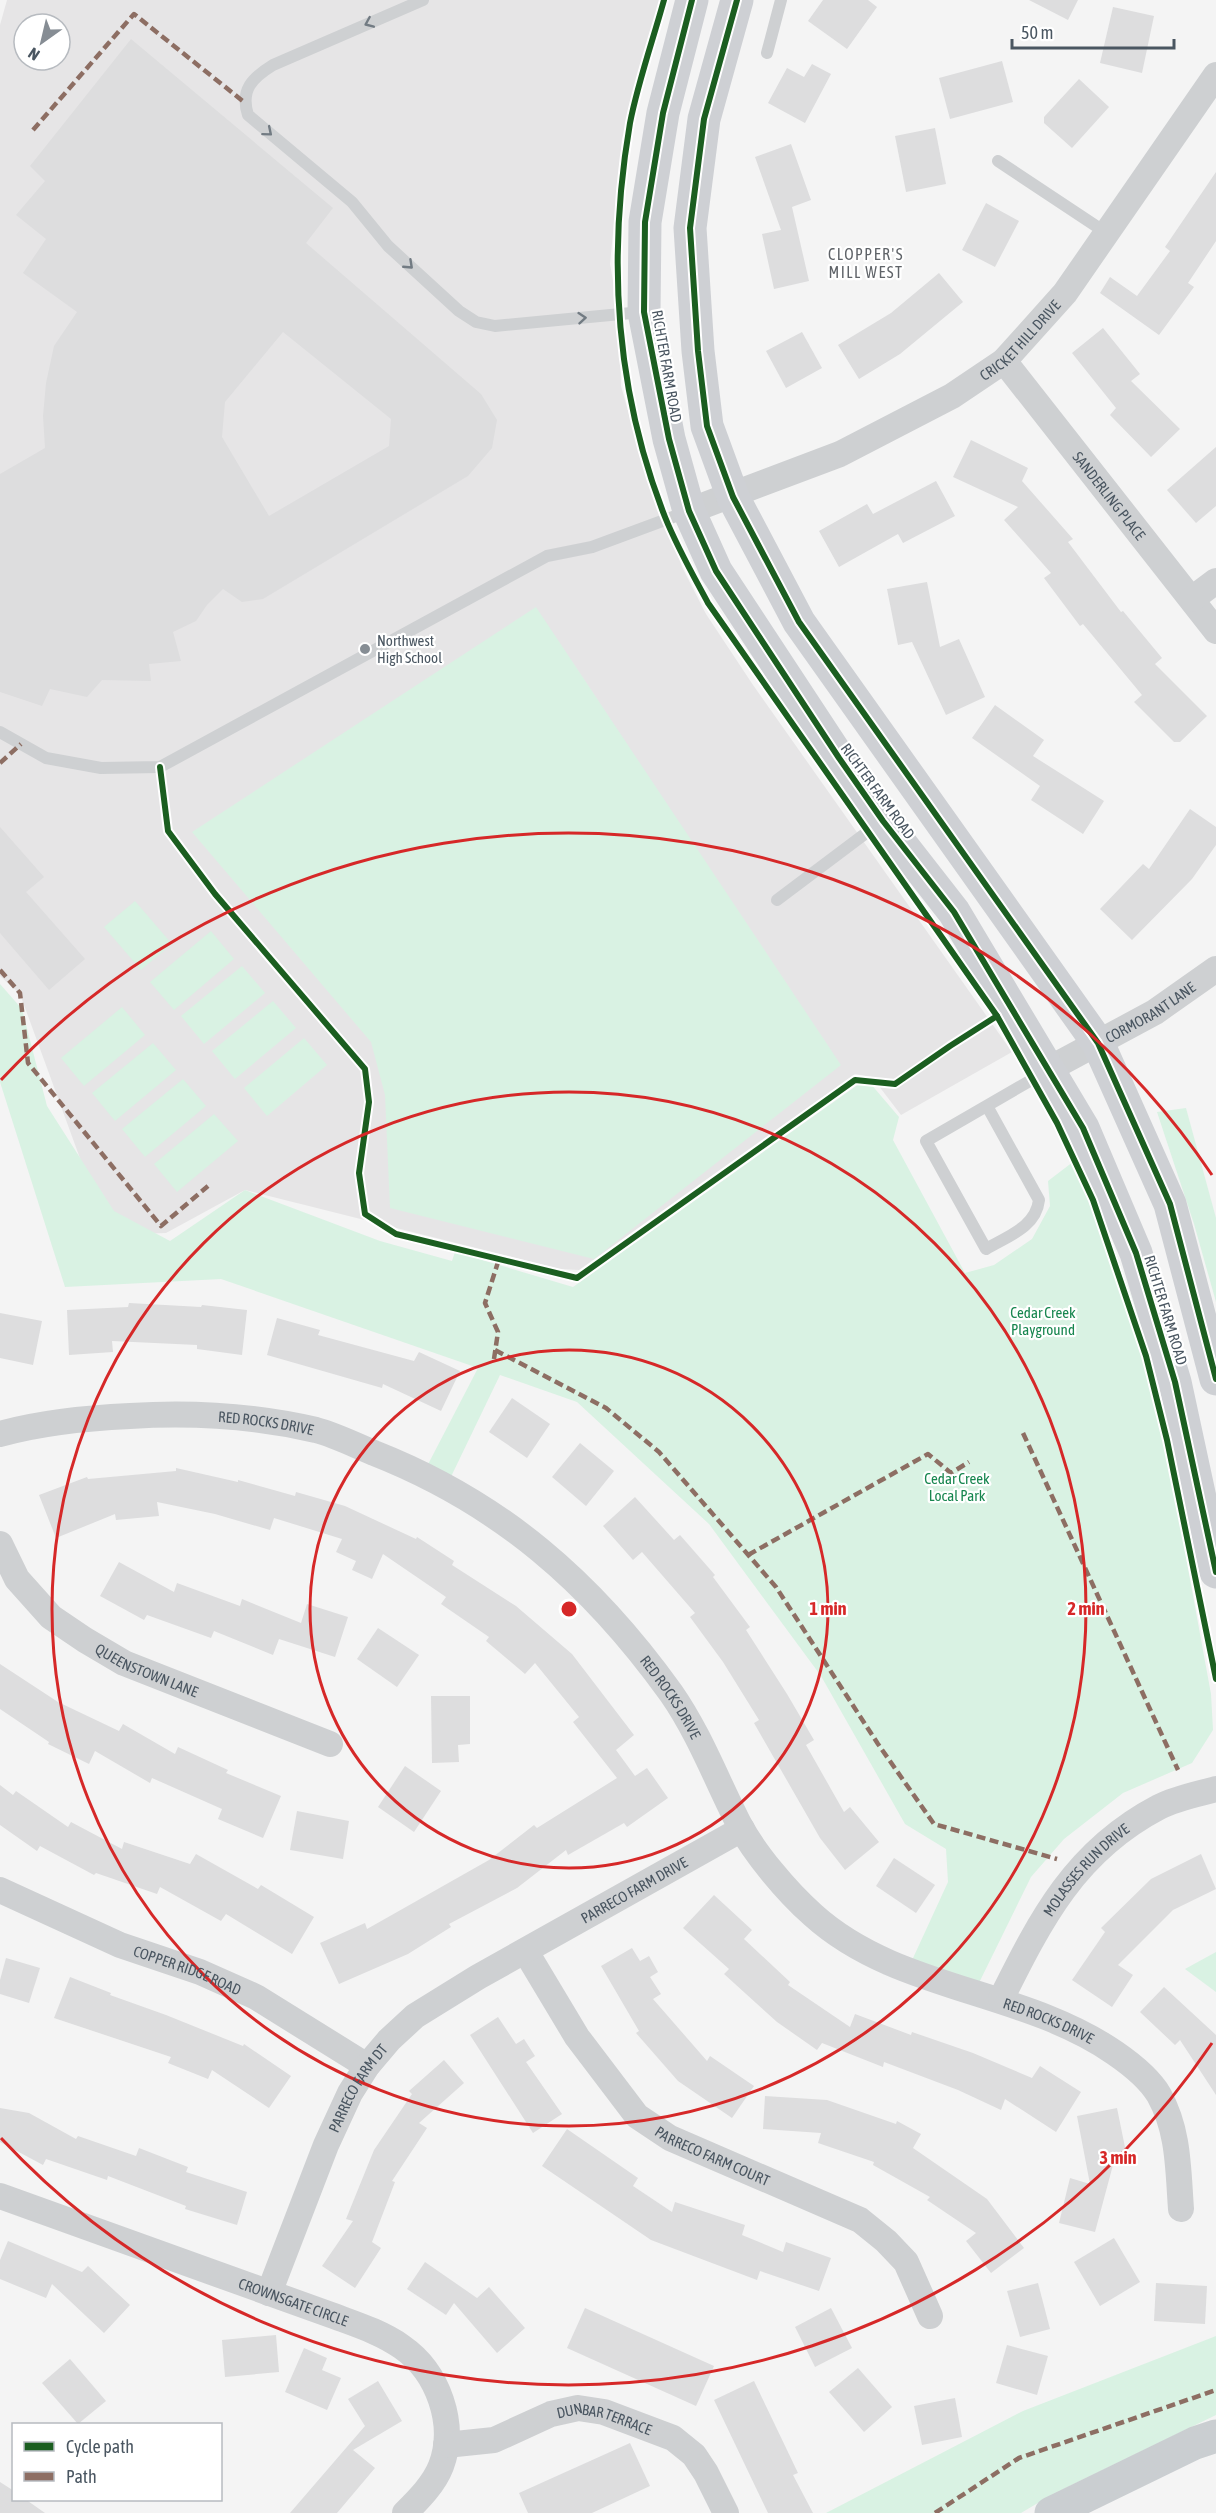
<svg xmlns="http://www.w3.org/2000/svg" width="1216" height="2513" viewBox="0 0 1216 2513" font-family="'Asap Condensed',sans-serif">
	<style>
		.education { fill: #e6e5e6; fill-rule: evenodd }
		.green { fill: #d9f2e3 }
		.building { fill: #ddddde; fill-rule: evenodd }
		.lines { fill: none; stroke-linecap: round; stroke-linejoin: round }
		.lane { stroke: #ced0d2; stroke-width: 12 }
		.street { stroke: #ced0d2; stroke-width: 26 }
		.secondary { stroke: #ced0d4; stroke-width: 33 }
		.primary { stroke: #caced1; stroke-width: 33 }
		.quiet { stroke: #8d6e63; stroke-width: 4.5; stroke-dasharray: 9 4.5; stroke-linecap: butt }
		.cycleway-casing { stroke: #fff; stroke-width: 10 }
		.cycleway { stroke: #1b5e20; stroke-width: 6 }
		.oneway { stroke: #727b83 }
		.ring { fill: none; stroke: #d62828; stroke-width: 3 }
		.poi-dot { fill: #868d94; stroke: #fff; stroke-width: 2 }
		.labels { text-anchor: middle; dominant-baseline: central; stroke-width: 4.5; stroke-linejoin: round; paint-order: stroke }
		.street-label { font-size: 15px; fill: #4a5661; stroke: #fff }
		.poi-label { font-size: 15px; fill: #4a5661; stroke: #fff; text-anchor: start }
		.park-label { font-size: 15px; fill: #17864f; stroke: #fff }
		.neighbourhood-label { font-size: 16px; letter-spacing: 1.5px; fill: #5f6368; stroke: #fff }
		.centre { fill: #d62828; stroke: #fff; stroke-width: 3 }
		.ring-label { font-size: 18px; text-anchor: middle; font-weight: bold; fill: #d62828; stroke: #fff; stroke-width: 4.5; stroke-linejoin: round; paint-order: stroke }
	</style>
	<rect width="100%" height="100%" fill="#f4f4f4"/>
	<path class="education" d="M7 0H662L622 139 610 264 619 315 621 386 648 482 666 520 682 567 706 614 753 685 1012 1052 901 1115 872 1077 855 1074 579 1270 560 1269 245 1190 166 1233 108 1235 20 994 0 976V25ZM24 24H60V60H24Z"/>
	<g class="green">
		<polygon points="536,607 841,1065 594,1259 390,1208 385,1095 371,1042 192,832"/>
		<polygon points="135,901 172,944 141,970 104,927"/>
		<polygon points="211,931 234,959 174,1010 150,982"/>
		<polygon points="242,966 265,993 204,1044 181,1016"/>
		<polygon points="0,984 22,1009 47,1106 114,1211 170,1241 245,1190 380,1241 452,1261 455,1252 573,1287 859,1084 870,1083 899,1117 893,1140 965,1273 994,1265 1032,1239 1050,1206 1048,1181 1082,1155 1137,1313 1149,1355 1211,1694 1213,1730 1192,1763 1123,1793 1064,1839 1031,1877 975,1991 908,1969 948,1882 946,1849 905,1824 821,1676 709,1524 577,1402 500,1375 447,1485 423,1474 478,1368 221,1279 65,1287 0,1082"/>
		<polygon points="273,1001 296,1028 235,1079 212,1051"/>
		<polygon points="122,1007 145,1035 84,1086 61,1058"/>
		<polygon points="304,1038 327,1065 267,1116 244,1088"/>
		<polygon points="153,1043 176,1070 115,1121 92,1093"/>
		<polygon points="183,1079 206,1106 145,1157 122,1129"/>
		<polygon points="1186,1108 1216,1218 1216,1302 1194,1224 1157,1112"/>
		<polygon points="214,1114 238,1141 177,1192 154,1164"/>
		<polygon points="1216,1952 1216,1992 1185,1969"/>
		<polygon points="1216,2336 1216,2415 1053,2494 1021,2513 826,2513 1023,2411"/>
	</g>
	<g class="building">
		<polygon points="823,0 868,0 877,7 847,49 808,21"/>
		<polygon points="1029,0 1078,0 1068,20"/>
		<polygon points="1113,7 1154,16 1142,73 1100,63"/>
		<path d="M131 39 333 208 306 243 481 394 497 420 492 448 468 476 263 599 242 602 223 589 207 605 196 621 173 632 181 661 149 664 151 681 102 680 87 697 50 689 42 706 0 692V474L45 448 43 416 46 383 54 346 77 312 23 273 46 239 16 215 45 181 30 166ZM283 332 391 419 389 446 269 516 222 437 225 402Z"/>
		<polygon points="1002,61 1013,102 950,119 939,78"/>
		<polygon points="812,64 831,74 805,123 768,103 787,68 804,77"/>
		<polygon points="1079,79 1109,107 1072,148 1044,123 1044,117"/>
		<polygon points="935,128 946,184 906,192 895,136"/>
		<polygon points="791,144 811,200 792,207 809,281 774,289 762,234 781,230 755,157"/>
		<polygon points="1216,172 1216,241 1188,283 1194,287 1159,335 1100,293 1110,277 1137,296 1170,251 1165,247"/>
		<polygon points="986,203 1019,221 995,267 962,250"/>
		<polygon points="939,273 963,302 900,354 859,379 838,345 891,313"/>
		<polygon points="1103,328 1140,374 1131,381 1180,429 1151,457 1110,415 1116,408 1072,353"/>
		<polygon points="802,332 822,368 786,388 766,351"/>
		<polygon points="971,440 1028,468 1022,481 1073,539 1068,542 1121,612 1123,611 1162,658 1155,664 1207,716 1180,742 1174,742 1134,702 1142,695 1083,624 1080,626 1044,578 1051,573 1004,520 1018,507 953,477"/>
		<polygon points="1216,447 1216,506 1196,523 1167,490"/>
		<polygon points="936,481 955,516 903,543 898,534 839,567 819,531 867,504 873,514"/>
		<polygon points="927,582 940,647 959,639 985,697 946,715 912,642 898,645 887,589"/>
		<polygon points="995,705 1044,740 1033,756 1104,801 1083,834 1031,800 1040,786 972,738"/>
		<polygon points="1190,809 1216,827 1216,845 1192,879 1132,940 1100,909 1143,864 1149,869"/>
		<polygon points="0,827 44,877 26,892 85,959 49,990 0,933"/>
		<polygon points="129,1303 201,1307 202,1305 247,1310 242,1355 197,1349 197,1345 112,1341 113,1352 69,1355 67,1310 128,1307"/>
		<polygon points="0,1313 42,1321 33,1365 0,1358"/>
		<polygon points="277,1318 320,1330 318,1335 414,1361 419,1352 460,1371 441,1411 383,1384 382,1388 267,1355"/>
		<polygon points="512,1398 550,1424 527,1458 489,1432"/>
		<polygon points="580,1443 614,1471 586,1506 552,1477"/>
		<polygon points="176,1468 238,1482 238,1480 295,1496 296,1492 345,1506 416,1539 417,1537 454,1561 452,1565 516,1606 572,1654 634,1735 616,1750 635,1776 647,1768 668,1798 627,1827 624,1823 568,1855 566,1850 517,1888 449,1924 451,1927 408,1954 339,1984 320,1943 365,1923 367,1929 489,1860 534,1825 537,1828 617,1778 573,1722 579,1717 535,1663 525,1674 486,1641 489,1637 441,1604 446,1597 383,1554 372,1579 352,1570 356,1561 336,1552 342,1539 274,1518 270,1530 215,1514 157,1502 159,1516 116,1520 115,1514 56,1538 39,1495 87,1477 88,1479 176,1471"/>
		<polygon points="635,1497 674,1540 680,1535 715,1575 713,1577 750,1627 746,1630 787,1694 814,1740 806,1745 844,1812 850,1807 879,1842 845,1870 820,1838 754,1723 759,1720 723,1662 690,1617 695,1613 642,1552 633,1560 603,1526"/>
		<polygon points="119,1562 174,1592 177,1583 240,1606 242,1599 301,1623 307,1604 348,1617 335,1657 279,1639 273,1655 214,1631 211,1638 147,1615 144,1620 100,1596"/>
		<polygon points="378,1628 419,1655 397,1687 357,1659"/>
		<polygon points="0,1664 58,1702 119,1731 123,1724 175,1754 178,1747 228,1770 226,1773 281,1796 263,1838 218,1819 222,1809 152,1778 150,1783 95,1751 89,1764 48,1744 49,1742 0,1709"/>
		<polygon points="431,1696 470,1696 470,1744 458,1745 459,1762 432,1763"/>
		<polygon points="405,1766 441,1791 414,1832 378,1807"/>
		<polygon points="0,1785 13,1795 16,1791 68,1827 71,1822 122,1849 124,1842 190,1864 196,1854 258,1889 261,1885 314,1917 292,1954 226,1914 221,1921 160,1887 157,1894 96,1873 94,1875 40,1846 37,1851 0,1825"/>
		<polygon points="297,1811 349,1821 343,1859 290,1850"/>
		<polygon points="1201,1854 1216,1889 1173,1910 1118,1965 1133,1975 1112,2007 1072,1980 1105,1932 1101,1928 1151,1879"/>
		<polygon points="894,1858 935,1885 916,1913 876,1886"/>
		<polygon points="714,1895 752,1930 744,1939 790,1982 788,1985 850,2027 855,2014 911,2035 912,2032 973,2053 1032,2078 1040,2066 1081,2092 1056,2132 1005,2099 1001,2110 958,2090 884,2062 883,2067 822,2043 817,2050 777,2022 724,1974 729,1969 683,1928"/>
		<polygon points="632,1948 640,1961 649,1956 658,1972 650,1977 661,1994 653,1999 707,2061 710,2056 754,2086 732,2118 678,2081 636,2033 639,2031 601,1966"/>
		<polygon points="6,1958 40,1968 29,2003 0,1994 0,1980"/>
		<polygon points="70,1977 111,1993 110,1995 166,2015 243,2046 244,2044 291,2076 269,2108 212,2070 208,2079 168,2063 171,2057 54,2018"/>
		<polygon points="1164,1987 1216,2035 1216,2095 1180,2040 1175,2045 1140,2012"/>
		<polygon points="498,2017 516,2044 524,2039 535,2056 526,2062 562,2114 533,2133 470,2035"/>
		<polygon points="444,2060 464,2083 419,2123 427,2128 392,2181 395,2182 372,2242 381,2248 355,2288 322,2266 353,2221 346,2219 374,2150 412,2094 409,2091"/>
		<polygon points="765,2096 827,2100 896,2124 897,2121 921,2134 913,2148 987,2199 1024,2248 991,2273 966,2241 976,2233 927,2200 930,2197 873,2165 874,2162 818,2143 821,2133 763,2129"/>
		<polygon points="0,2108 29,2113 76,2139 78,2136 136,2156 139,2148 188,2167 186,2172 247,2192 237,2225 185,2209 186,2206 108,2176 107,2180 46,2159 43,2165 0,2142"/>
		<polygon points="1117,2108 1128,2162 1113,2165 1095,2232 1059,2223 1070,2178 1090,2184 1077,2116"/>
		<polygon points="567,2129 638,2178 633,2186 672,2212 675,2202 745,2225 742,2235 783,2252 786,2242 831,2258 819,2291 760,2271 757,2280 651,2240 542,2166"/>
		<polygon points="1114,2238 1140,2282 1100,2306 1074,2262"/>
		<polygon points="8,2241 82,2272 88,2266 130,2305 104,2333 52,2284 46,2298 0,2279 0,2260"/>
		<polygon points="425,2262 477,2298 489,2287 525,2328 497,2353 454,2303 446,2315 407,2289"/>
		<polygon points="1038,2283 1050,2329 1020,2337 1007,2291"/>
		<polygon points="1156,2283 1207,2286 1205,2324 1154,2321"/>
		<polygon points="585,2308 714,2366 696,2406 567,2348"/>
		<polygon points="831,2308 852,2348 815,2367 795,2327"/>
		<polygon points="276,2335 279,2372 225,2377 222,2340"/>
		<polygon points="1007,2345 1048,2356 1037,2395 996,2383"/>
		<polygon points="304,2348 327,2358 322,2370 341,2378 327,2410 285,2392"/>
		<polygon points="70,2359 106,2401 78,2424 42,2383"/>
		<polygon points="858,2368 892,2407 864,2432 829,2392"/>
		<polygon points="378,2381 402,2421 353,2450 375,2468 337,2513 290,2513 365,2426 348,2399"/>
		<polygon points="754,2381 798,2473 793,2475 813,2513 768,2513 714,2400"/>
		<polygon points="955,2398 962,2437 922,2445 914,2406"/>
		<polygon points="630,2443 650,2486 592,2513 528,2513 519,2493"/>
		<polygon points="0,2482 14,2491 14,2499 25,2499 45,2513 0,2513"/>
	</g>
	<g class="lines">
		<g class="lane">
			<path d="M423 0 273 65C252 78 240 90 248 115L352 202 388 246 459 311 476 322 495 326 642 312"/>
			<polyline points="767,53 781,0"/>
			<polyline points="998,161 1105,232"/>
			<polyline points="0,732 46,758 101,768 160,767 547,556 592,547 689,511"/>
			<polyline points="777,900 882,821"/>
			<path d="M987 1106 1039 1200C1036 1227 1008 1236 986 1249L926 1141 1047 1071"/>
		</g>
		<g class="street">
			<path id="s1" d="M1004 361 1216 631"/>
			<path id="s2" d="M689 511 840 454 952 396 1004 361 1065 293 1216 75"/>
			<polyline points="1192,599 1216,581"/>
			<path id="s3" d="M1049 1069 1155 1012 1216 969"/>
			<path id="s4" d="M0 1434C43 1422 86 1418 130 1416 192 1412 255 1416 316 1430 335 1435 355 1445 374 1453 501 1503 592 1583 671 1693 699 1733 717 1781 739 1824 755 1854 787 1892 813 1915 897 1991 1023 1989 1115 2053 1131 2064 1149 2078 1159 2095 1179 2131 1178 2169 1181 2209"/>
			<path id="s5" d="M0 1544 17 1579 51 1617 85 1640 124 1663 330 1744"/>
			<path id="s6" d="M0 1890 120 1945 200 1972 256 1997 367 2066"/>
			<path id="s7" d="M526 1952 577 2037 637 2116 670 2138 860 2220 886 2241 906 2262 930 2316"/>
			<path id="s8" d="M1001 1999C1041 1919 1075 1851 1159 1807 1176 1798 1198 1794 1216 1789"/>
			<path id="s9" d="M0 2196 331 2315C355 2324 381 2332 402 2347 438 2372 457 2424 441 2466 434 2484 419 2499 405 2513"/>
			<path id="s10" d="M269 2293 326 2145 350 2093 367 2066 389 2040 415 2016 478 1977 742 1829"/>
			<path id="s11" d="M446 2445 494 2440 551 2414 578 2408 604 2412 673 2438 694 2455 706 2473 726 2513"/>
		</g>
		<g class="secondary">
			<polyline points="692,0 663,113 645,222 644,312 669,439 689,511 716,571 839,758 883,821 954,912 1083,1128 1136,1253 1175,1382 1216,1572"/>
			<polyline points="737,0 704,119 690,228 698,351 707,426 733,497 799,622 1098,1043 1170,1204 1216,1379"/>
		</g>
		<polyline class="primary" points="1051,2513 1195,2443 1216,2436"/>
		<g class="quiet">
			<polyline points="33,130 134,14 244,102"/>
			<polyline points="0,763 21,744"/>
			<polyline points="0,970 20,993 28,1063 161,1226 208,1186"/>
			<polyline points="495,1350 606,1408 659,1452 776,1587 878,1744 934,1824 1057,1859"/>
			<polyline points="494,1359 498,1332 485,1303 499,1259"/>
			<polyline points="1023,1433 1178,1770"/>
			<polyline points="748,1555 928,1454 951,1473 969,1462"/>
			<polyline points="935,2513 1019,2458 1216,2390"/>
		</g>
		<defs>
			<g id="cycleway">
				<path d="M664 0C653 40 638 82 630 123 607 257 615 390 665 517 677 547 693 575 708 603L997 1016 1057 1123 1093 1200 1146 1356 1167 1440 1216 1679"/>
				<polyline points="692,0 663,113 645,222 644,312 669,439 689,511 716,571 839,758 883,821 954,912 1083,1128 1136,1253 1175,1382 1216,1572"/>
				<polyline points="737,0 704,119 690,228 698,351 707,426 733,497 799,622 1098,1043 1170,1204 1216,1379"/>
				<polyline points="160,767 168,831 215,894 365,1069 369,1102 359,1173 365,1214 396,1234 577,1278 855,1080 895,1084 950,1046 997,1016"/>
			</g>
		</defs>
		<use href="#cycleway" class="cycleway-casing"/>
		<use href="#cycleway" class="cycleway"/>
	</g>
	<defs><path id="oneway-chevron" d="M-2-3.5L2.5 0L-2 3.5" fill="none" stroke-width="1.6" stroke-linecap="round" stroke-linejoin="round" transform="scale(1.5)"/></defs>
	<g class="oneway">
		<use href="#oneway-chevron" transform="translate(369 23) rotate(157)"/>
		<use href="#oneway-chevron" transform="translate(268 132) rotate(40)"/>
		<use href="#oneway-chevron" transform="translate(409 265) rotate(43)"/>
		<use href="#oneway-chevron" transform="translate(582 318) rotate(-5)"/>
	</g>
	<g class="ring">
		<circle cx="569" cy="1609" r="259"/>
		<circle cx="569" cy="1609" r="517"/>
		<path d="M1212 2043A776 776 0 0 1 1 2138M1 1080A776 776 0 0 1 1212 1175"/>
	</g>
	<circle class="poi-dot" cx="365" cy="649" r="6"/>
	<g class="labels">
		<g class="street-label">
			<text stroke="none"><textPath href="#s2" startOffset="376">CRICKET HILL DRIVE</textPath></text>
			<text transform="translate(667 366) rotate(80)">RICHTER FARM ROAD</text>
			<text stroke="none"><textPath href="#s1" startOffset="171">SANDERLING PLACE</textPath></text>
			<text transform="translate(878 791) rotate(54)">RICHTER FARM ROAD</text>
			<text stroke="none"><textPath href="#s3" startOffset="116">CORMORANT LANE</textPath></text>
			<text transform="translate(1166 1310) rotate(73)">RICHTER FARM ROAD</text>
			<text stroke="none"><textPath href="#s4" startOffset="268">RED ROCKS DRIVE</textPath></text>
			<text stroke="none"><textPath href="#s5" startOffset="200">QUEENSTOWN LANE</textPath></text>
			<text stroke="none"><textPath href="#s4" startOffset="772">RED ROCKS DRIVE</textPath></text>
			<text stroke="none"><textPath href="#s8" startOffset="156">MOLASSES RUN DRIVE</textPath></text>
			<text stroke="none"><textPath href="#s10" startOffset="570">PARRECO FARM DRIVE</textPath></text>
			<text stroke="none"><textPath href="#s6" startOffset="204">COPPER RIDGE ROAD</textPath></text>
			<text stroke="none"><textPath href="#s4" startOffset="1294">RED ROCKS DRIVE</textPath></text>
			<text stroke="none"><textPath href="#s10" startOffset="224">PARRECO FARM DT</textPath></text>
			<text stroke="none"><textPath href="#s7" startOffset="284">PARRECO FARM COURT</textPath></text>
			<text stroke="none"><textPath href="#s9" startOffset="312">CROWNSGATE CIRCLE</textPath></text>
			<text stroke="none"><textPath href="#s11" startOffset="166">DUNBAR TERRACE</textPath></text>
		</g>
		<g class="poi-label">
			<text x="377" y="640">Northwest<tspan x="377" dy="17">High School</tspan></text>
		</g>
		<g class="park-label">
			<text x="1043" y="1312">Cedar Creek<tspan x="1043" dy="17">Playground</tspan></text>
			<text x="957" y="1478">Cedar Creek<tspan x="957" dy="17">Local Park</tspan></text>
		</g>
		<g class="neighbourhood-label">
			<text x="866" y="254">CLOPPER'S<tspan x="866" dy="18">MILL WEST</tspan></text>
		</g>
	</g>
	<circle cx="569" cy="1609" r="9" class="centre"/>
	<g class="ring-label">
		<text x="828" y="1615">1 min</text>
		<text x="1086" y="1615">2 min</text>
		<text x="1118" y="2164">3 min</text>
	</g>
	<rect x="12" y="2423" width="210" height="78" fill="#ffffff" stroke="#b7bbc0" stroke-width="1.5"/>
	<rect x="24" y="2442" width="30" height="9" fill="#1b5e20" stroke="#b7bbc0" stroke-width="1.5"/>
	<text x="66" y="2453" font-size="18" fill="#4a5661">Cycle path</text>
	<rect x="24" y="2472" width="30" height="9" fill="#8d6e63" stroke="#b7bbc0" stroke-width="1.5"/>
	<text x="66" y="2483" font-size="18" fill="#4a5661">Path</text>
	<g transform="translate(42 42) rotate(214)"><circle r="28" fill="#ffffff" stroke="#b7bbc0" stroke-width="1.5"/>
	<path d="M0-4.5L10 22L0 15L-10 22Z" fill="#868d94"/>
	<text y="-9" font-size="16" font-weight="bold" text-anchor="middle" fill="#4a5661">N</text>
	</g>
	<path d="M1012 39v9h162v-9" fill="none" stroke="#4a5661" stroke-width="3"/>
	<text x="1021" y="39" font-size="18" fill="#4a5661" stroke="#ffffff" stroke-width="4.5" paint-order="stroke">50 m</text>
</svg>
